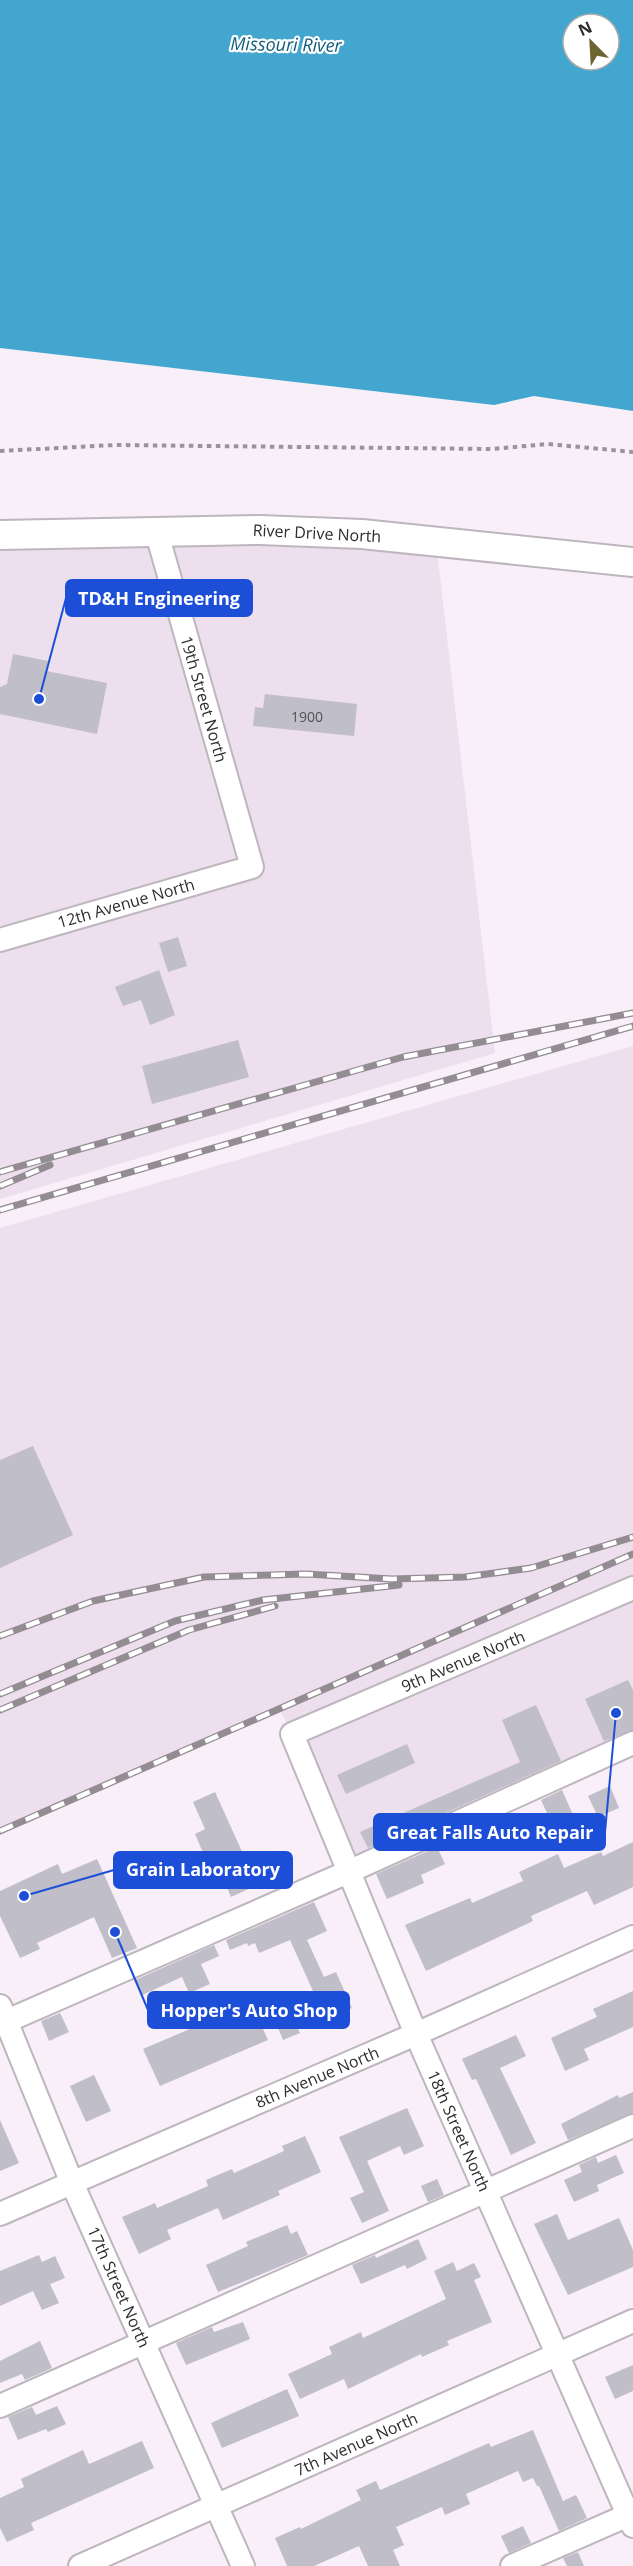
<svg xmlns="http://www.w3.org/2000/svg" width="633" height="2566" viewBox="0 0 633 2566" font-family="'Open Sans',sans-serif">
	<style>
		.built { fill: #eddfed }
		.water { fill: #43a6cf; fill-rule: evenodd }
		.building { fill: #c0bec8 }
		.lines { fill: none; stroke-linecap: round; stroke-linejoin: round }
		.minor-casing { stroke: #beb6be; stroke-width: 26 }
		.major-casing { stroke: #beb6be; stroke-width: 32 }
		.path { stroke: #9a939a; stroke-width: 4; stroke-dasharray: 4.5 4.5; stroke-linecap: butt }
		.minor { stroke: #fff; stroke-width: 22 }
		.major { stroke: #fff; stroke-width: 28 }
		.rail-casing { stroke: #938d93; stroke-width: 7 }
		.rail { stroke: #fff; stroke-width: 4.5; stroke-dasharray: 14; stroke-linecap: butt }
		.labels { text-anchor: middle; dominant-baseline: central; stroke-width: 4.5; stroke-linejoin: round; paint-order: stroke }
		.number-label { font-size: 14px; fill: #535055 }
		.street-label { font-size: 16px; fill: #2f2c2f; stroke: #fff }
		.water-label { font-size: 18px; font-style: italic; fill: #115e7b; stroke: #fff }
		.leader { fill: none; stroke: #1d4ed8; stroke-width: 2 }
		.callout-dot { fill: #1d4ed8; stroke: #fff; stroke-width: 2 }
		.callout { fill: #1d4ed8; stroke: #1d4ed8; stroke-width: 2 }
		.callout-label { font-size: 18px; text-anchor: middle; font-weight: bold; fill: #fff }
	</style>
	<rect width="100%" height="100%" fill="#f8eff8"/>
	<g class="built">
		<polygon points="0,536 436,542 495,1053 0,1199"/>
		<polygon points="633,1046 633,1743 348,1872 280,1709 0,1831 0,1228"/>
	</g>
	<path class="water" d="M0 0H633V411L534 396 494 405 0 348ZM573 24H609V60H573Z"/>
	<g class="building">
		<polygon points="13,654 48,661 46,671 107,683 97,734 0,714 0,687 7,684"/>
		<polygon points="265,694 357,704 354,736 253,726 255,707 263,708"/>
		<polygon points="178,937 187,966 168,972 159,943"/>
		<polygon points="159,970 175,1015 150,1025 141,1000 123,1006 115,987"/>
		<polygon points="238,1040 249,1077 152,1104 142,1066"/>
		<polygon points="33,1446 73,1535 0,1568 0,1460"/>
		<polygon points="628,1680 633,1690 633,1730 604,1741 585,1699"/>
		<polygon points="536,1705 561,1761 368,1848 360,1832 520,1762 502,1720"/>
		<polygon points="407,1744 415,1763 346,1794 337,1775"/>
		<polygon points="610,1786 619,1808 598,1817 588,1796"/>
		<polygon points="562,1790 573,1815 552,1824 541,1800"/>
		<polygon points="215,1792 244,1856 247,1854 260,1884 231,1897 212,1851 204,1855 195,1834 205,1829 193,1802"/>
		<polygon points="633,1842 633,1887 594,1905 587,1891 531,1916 533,1921 426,1971 405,1925 470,1898 472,1903 523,1881 519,1872 558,1854 564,1868 601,1852 603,1856"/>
		<polygon points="437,1847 445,1864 421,1875 424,1883 387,1899 376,1874"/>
		<polygon points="97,1859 137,1948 112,1958 94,1917 37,1943 40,1949 20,1958 0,1916 0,1891 58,1864 62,1874"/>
		<polygon points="314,1902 327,1931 307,1940 324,1977 336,1972 352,2008 326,2020 290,1940 259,1953 255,1943 248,1946 247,1943 230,1950 226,1940"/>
		<polygon points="214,1945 219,1956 201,1964 210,1984 189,1993 182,1977 142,1995 135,1980"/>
		<polygon points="633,1991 633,2027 584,2049 589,2060 565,2071 551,2038 597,2017 593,2009"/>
		<polygon points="249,1998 268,2040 160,2086 143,2049 232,2011 230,2007"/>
		<polygon points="60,2013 69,2032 49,2041 41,2021"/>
		<polygon points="292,2016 300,2033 283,2040 276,2023"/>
		<polygon points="516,2035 526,2056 500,2068 536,2143 511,2155 476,2079 472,2080 462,2059"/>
		<polygon points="94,2075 111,2111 86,2122 70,2086"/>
		<polygon points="633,2092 633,2113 568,2140 561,2124 618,2095 619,2098"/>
		<polygon points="407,2108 424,2146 404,2155 400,2146 367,2161 389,2211 362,2223 350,2198 364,2192 339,2137"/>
		<polygon points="0,2120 19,2163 0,2171"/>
		<polygon points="305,2136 321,2172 278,2191 280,2195 223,2220 218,2208 167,2230 171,2239 139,2254 122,2217 155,2203 157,2208 208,2186 206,2180 232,2169 234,2173 284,2151 282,2146"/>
		<polygon points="616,2155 624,2173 597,2185 599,2191 574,2202 564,2180 582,2172 579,2165 596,2157 598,2163"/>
		<polygon points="437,2179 444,2195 428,2202 421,2186"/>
		<polygon points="557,2214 568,2240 619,2218 633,2250 633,2267 568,2295 534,2224"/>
		<polygon points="287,2225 291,2234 297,2231 308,2255 218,2292 206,2265 248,2246 246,2242"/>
		<polygon points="418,2239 427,2259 407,2269 405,2265 361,2284 352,2265 375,2255 376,2258"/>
		<polygon points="39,2255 42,2262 55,2256 65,2278 50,2284 59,2303 42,2310 33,2291 0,2306 0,2271"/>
		<polygon points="453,2262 457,2271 474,2263 481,2277 474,2280 492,2322 447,2341 449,2345 422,2357 421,2354 348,2389 344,2379 300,2399 288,2374 332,2354 329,2347 361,2332 363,2338 446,2299 434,2271"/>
		<polygon points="243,2322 250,2339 186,2365 176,2343 212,2327 214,2332"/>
		<polygon points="40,2341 52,2368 25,2380 22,2374 0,2383 0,2361"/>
		<polygon points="633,2365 633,2391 615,2399 605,2377"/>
		<polygon points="287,2389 299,2416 222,2448 211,2423"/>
		<polygon points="57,2406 66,2424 48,2432 46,2429 18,2440 8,2417 32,2407 36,2415"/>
		<polygon points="533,2430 563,2501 576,2495 587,2518 559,2531 539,2486 537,2486 533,2478 523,2482 518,2471 466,2494 470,2504 445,2515 442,2507 396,2527 404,2545 393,2550 400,2566 368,2566 359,2546 314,2566 287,2566 275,2538 300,2527 301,2529 361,2500 356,2490 376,2481 380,2490 489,2443 491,2447"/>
		<polygon points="142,2441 154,2468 31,2523 34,2530 7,2542 0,2528 0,2498 24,2487 21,2479 83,2450 89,2464"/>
		<polygon points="523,2526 531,2543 509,2553 501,2536"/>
		<polygon points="578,2552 584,2566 567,2566 563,2558"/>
	</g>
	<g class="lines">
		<defs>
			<g id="minor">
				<polyline points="0,940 252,867 156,530"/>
				<polyline points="633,1588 292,1734 416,2034 633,2526"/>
				<polyline points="0,2006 72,2183 243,2566"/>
				<polyline points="0,2024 348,1872 633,1743"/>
				<polyline points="0,2214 416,2034 633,1937"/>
				<polyline points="0,2406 633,2126"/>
				<polyline points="80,2566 633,2321"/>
				<polyline points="512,2566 633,2513"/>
			</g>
			<polyline id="major" points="0,535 260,530 362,534 633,562"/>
		</defs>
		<use href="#minor" class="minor-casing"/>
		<use href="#major" class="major-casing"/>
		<polyline class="path" points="0,451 115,445 492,449 548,444 633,452"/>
		<use href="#minor" class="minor"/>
		<use href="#major" class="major"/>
		<defs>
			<g id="rail">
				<polyline points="0,1172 403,1057 633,1013"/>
				<polyline points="0,1186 50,1165"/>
				<polyline points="0,1210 633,1026"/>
				<polyline points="0,1636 93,1601 204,1577 306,1574 392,1579 465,1577 531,1568 633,1537"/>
				<polyline points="0,1694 175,1621 263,1600 399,1585"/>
				<polyline points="0,1710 189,1630 275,1606"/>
				<polyline points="0,1831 633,1554"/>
			</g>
		</defs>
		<use href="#rail" class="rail-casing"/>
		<use href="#rail" class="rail"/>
	</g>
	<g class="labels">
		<g class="number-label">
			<text x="307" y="716">1900</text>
		</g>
		<g class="street-label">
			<text transform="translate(317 533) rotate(3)">River Drive North</text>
			<text transform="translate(204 699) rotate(74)">19th Street North</text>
			<text transform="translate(126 903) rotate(-16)">12th Avenue North</text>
			<text transform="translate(463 1661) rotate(-23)">9th Avenue North</text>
			<text transform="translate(317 2077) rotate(-23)">8th Avenue North</text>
			<text transform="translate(459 2131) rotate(66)">18th Street North</text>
			<text transform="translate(119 2287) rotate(66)">17th Street North</text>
			<text transform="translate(356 2444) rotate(-24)">7th Avenue North</text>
		</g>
		<g class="water-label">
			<text transform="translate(286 44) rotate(1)">Missouri River</text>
		</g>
	</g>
	<path class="leader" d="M39 699L66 598M616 1713L605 1832M24 1896L114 1870M115 1932L148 2010"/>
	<g class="callout-dot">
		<circle cx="39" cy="699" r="6"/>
		<circle cx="616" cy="1713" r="6"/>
		<circle cx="24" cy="1896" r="6"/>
		<circle cx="115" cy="1932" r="6"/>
	</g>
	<g class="callout">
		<rect x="66" y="580" width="186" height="36" rx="6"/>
		<rect x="374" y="1814" width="231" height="36" rx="6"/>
		<rect x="114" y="1852" width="178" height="36" rx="6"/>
		<rect x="148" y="1992" width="201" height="36" rx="6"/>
	</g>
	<g class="callout-label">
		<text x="159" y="605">TD&amp;H Engineering</text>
		<text x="490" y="1839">Great Falls Auto Repair</text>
		<text x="203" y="1876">Grain Laboratory</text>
		<text x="249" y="2017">Hopper's Auto Shop</text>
	</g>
	<g transform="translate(591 42) rotate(336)"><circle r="28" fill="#ffffff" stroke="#acabac" stroke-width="1.5"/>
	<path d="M0-4.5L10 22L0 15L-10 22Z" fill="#6c6431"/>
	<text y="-9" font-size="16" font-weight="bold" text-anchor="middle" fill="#2f2c2f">N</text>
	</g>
</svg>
